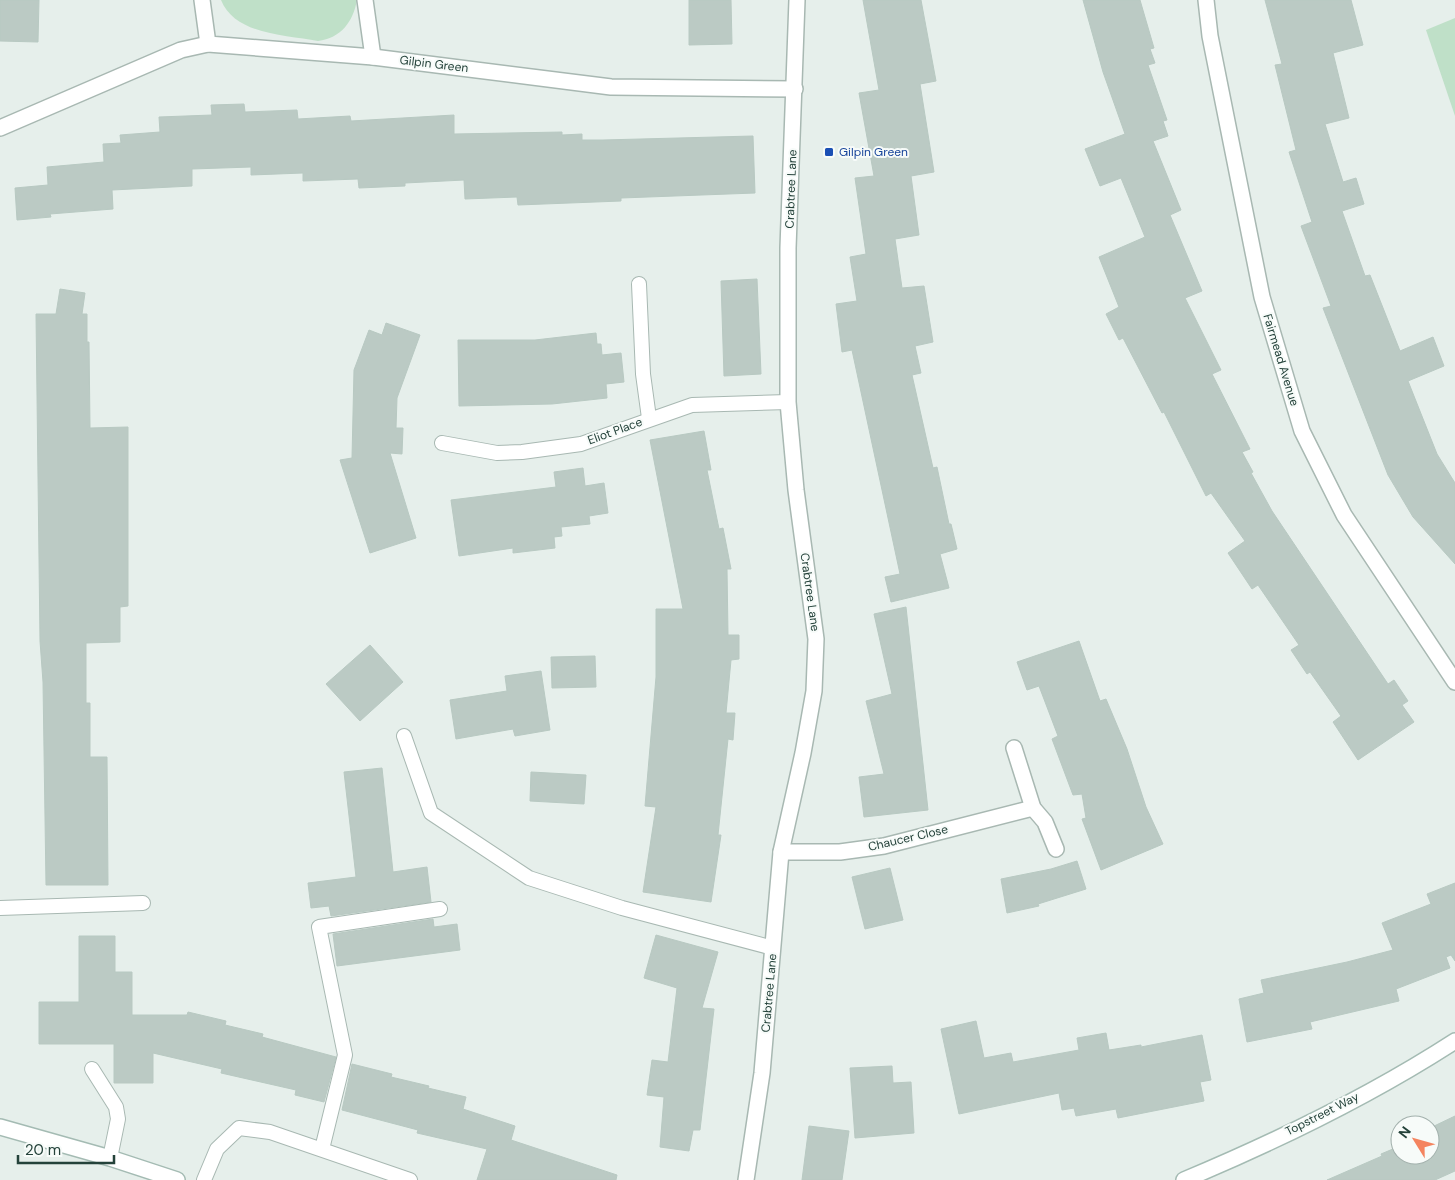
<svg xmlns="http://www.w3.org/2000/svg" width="1455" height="1180" viewBox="0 0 1455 1180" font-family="'DM Sans',sans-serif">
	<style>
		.green { fill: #bfe0c8 }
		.building { fill: #bbcac4; stroke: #b8c9c2 }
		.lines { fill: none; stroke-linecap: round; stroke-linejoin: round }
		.lane-casing { stroke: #a8b8b2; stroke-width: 16 }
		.street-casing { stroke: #a8b8b2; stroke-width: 18 }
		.secondary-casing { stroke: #a4bbb3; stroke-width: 18 }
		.lane { stroke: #fff; stroke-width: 14 }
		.street { stroke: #fff; stroke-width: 15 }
		.secondary { stroke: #fff; stroke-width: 15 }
		.transit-dot { fill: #1a4fb4; stroke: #f7fbf9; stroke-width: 2 }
		.labels { text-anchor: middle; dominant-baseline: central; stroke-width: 4; stroke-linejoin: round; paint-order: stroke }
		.street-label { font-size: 12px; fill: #24423a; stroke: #f7fbf9 }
		.transit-label { font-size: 12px; fill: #164399; stroke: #f7fbf9; text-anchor: start }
	</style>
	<rect width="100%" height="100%" fill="#e6efeb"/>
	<g class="green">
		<path d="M221 0H357C353 22 341 38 318 41 286 35 235 35 221 0Z"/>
		<polygon points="1455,18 1455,116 1426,30"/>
	</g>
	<g class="building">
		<polygon points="0,0 39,0 38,42 0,41"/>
		<polygon points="689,0 731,0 732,44 689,45"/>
		<polygon points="863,0 921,0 936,81 920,84 934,172 911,176 919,235 895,239 902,288 924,286 933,342 915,346 921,373 912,375 933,468 937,467 949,524 951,524 957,549 940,554 949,588 891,602 885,577 900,574 852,350 842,352 836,304 857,301 850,257 866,254 855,178 874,176 859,93 879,90"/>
		<polygon points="1083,0 1140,0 1154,48 1150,49 1155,63 1148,65 1167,120 1163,121 1168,136 1153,141 1181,210 1170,215 1202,291 1185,298 1221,370 1212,374 1250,449 1242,452 1253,472 1251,473 1272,511 1388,684 1394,680 1408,701 1402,705 1414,722 1358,760 1333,722 1341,716 1310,672 1307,674 1291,650 1299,645 1258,585 1252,589 1228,553 1245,541 1211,493 1206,496 1164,412 1162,413 1123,338 1119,340 1106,314 1119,307 1099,257 1145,237 1121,178 1100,186 1085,149 1125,134 1103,72"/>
		<polygon points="1265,0 1351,0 1363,45 1333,53 1349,118 1325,124 1343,182 1356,178 1364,204 1342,211 1365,276 1370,275 1400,351 1433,337 1444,366 1408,381 1437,454 1455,483 1455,564 1413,517 1388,475 1323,308 1331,306 1301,226 1312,222 1289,152 1296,150 1275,65 1282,64"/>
		<polygon points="244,104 245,112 297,110 298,119 350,116 351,121 454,115 454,134 562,132 562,135 582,134 582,140 603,140 753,136 755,193 621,198 621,201 518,205 517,197 465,199 464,180 405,183 405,186 359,188 358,179 303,181 303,173 251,175 251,167 192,169 192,186 112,190 113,209 50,214 51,217 17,220 15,188 48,185 47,167 104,162 103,144 121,143 120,135 160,132 159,117 212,115 211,105"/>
		<polygon points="757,279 761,374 724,376 721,281"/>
		<polygon points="60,289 85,293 82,314 87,314 87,342 89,342 90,428 128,427 128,606 120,607 120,642 86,643 86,703 90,703 90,757 107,757 108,885 46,885 43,682 40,641 36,314 56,314"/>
		<polygon points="386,323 420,335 397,398 396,428 403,428 402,454 390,453 416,538 370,553 340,460 352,458 354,370 369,330 382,335"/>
		<polygon points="596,333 597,344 601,344 602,355 621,353 624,382 606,384 607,398 552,404 459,406 458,340 535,340"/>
		<polygon points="704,431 711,470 707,470 719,529 723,528 731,569 727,569 728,635 739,635 739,659 731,660 726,713 735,713 733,740 728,739 718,835 721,835 711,902 643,892 656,807 645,806 656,677 656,609 683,609 650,440"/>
		<polygon points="583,468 585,486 604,483 608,513 589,516 590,524 561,527 562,536 554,537 555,548 513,553 513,548 459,556 451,500 556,487 554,472"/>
		<polygon points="906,607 928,810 864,817 859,777 884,774 866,701 892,694 874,614"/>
		<polygon points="1079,641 1100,701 1106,699 1127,749 1146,807 1163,844 1101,870 1082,819 1086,818 1082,794 1073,795 1052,739 1058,736 1039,686 1027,690 1017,662"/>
		<polygon points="370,645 403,682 360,721 326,684"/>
		<polygon points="595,656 596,687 552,688 551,657"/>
		<polygon points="541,671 550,730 515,736 513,729 456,739 450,700 507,691 505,676"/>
		<polygon points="382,768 393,872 427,867 431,902 331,916 329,906 311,908 308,883 356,877 344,772"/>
		<polygon points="531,772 586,775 584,804 530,801"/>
		<polygon points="1077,861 1086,889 1038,904 1039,906 1007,913 1001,879 1051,869"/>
		<polygon points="890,868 903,920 865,929 852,877"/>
		<polygon points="1455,883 1455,961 1451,955 1446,957 1450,968 1396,989 1399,1001 1310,1022 1312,1029 1247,1042 1239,999 1264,993 1261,980 1347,962 1393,950 1382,923 1431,904 1427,894"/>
		<polygon points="433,919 434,927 457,924 460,950 337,966 333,934"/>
		<polygon points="656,935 718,952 702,1008 714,1009 700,1130 693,1130 689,1151 660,1147 664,1097 647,1095 652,1060 668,1062 677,988 644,978"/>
		<polygon points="79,936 115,936 115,972 132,972 132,1015 187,1015 188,1012 226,1021 225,1025 263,1034 262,1037 336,1057 324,1102 295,1095 296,1090 221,1073 222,1069 153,1053 153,1083 114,1083 114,1044 39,1044 39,1002 79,1002"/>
		<polygon points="976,1021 984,1058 1011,1053 1013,1062 1079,1050 1077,1038 1106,1033 1109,1050 1141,1045 1141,1047 1202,1035 1211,1080 1200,1082 1204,1101 1118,1118 1116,1109 1076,1116 1074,1108 1062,1110 1059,1093 959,1114 941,1029"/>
		<polygon points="352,1064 392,1074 391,1077 429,1086 428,1088 466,1097 463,1109 515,1126 511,1140 617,1175 616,1180 477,1180 487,1149 417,1133 418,1130 342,1110"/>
		<polygon points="892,1066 893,1083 911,1082 914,1133 855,1138 850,1068"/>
		<polygon points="1455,1116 1455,1171 1435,1180 1327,1180 1382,1156 1381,1154 1400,1146 1400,1155 1430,1155 1430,1128"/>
		<polygon points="809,1126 849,1131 842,1180 802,1180"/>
	</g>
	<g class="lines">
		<defs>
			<g id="lane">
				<polyline points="639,284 643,374 649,418"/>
				<polyline points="442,443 497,453 522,452 581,444 692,405 788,402"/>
				<polyline points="404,736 431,813 529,878 622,908 773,948"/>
				<polyline points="0,908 143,903"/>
				<polyline points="92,1069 116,1107 118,1119 110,1158"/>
				<polyline points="322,1149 345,1055 319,927 440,909"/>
				<polyline points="204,1180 217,1149 239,1128 270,1132 410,1180"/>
			</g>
			<g id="street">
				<polyline points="202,0 208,44 373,57 611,87 795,89"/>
				<polyline points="365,0 373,57"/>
				<polyline points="1206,0 1210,36 1262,297 1302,431 1344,515 1455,682"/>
				<polyline points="0,128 181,50 208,44"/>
				<polyline points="1014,748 1033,808 1045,822 1056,849"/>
				<polyline points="781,852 840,852 884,846 1033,808"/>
				<polyline points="746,1180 762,1073 781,852 803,753 814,691 816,639 796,490 788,402 788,248 797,0"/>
			</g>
			<g id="secondary">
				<polyline points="0,1127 110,1158 177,1180"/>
				<path d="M1184 1180C1277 1141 1370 1096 1455 1041"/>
			</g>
		</defs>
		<use href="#lane" class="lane-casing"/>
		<use href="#street" class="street-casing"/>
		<use href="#secondary" class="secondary-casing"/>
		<use href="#lane" class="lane"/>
		<use href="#street" class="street"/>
		<use href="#secondary" class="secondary"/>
	</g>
	<rect class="transit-dot" x="824" y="147" width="10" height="10" rx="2.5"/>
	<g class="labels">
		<g class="street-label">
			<text transform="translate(434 64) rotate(7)">Gilpin Green</text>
			<text transform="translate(791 189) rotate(-88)">Crabtree Lane</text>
			<text transform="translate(1281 360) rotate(73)">Fairmead Avenue</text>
			<text transform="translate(615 431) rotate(-20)">Eliot Place</text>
			<text transform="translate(810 592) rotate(82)">Crabtree Lane</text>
			<text transform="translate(908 838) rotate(-13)">Chaucer Close</text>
			<text transform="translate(769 993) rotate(-85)">Crabtree Lane</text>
			<text transform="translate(1322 1114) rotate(-27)">Topstreet Way</text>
		</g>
		<g class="transit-label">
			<text x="839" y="152">Gilpin Green</text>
		</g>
	</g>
	<g transform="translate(1415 1140) rotate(307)"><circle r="24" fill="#f7fbf9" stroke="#a3b1ad"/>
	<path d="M0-4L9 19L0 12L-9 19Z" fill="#f4845f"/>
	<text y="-8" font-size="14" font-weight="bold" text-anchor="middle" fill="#24423a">N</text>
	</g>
	<path d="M18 1155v8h96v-8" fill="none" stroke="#24423a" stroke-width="2.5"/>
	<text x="25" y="1155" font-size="15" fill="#24423a" stroke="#f7fbf9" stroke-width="4" paint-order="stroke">20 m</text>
</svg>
